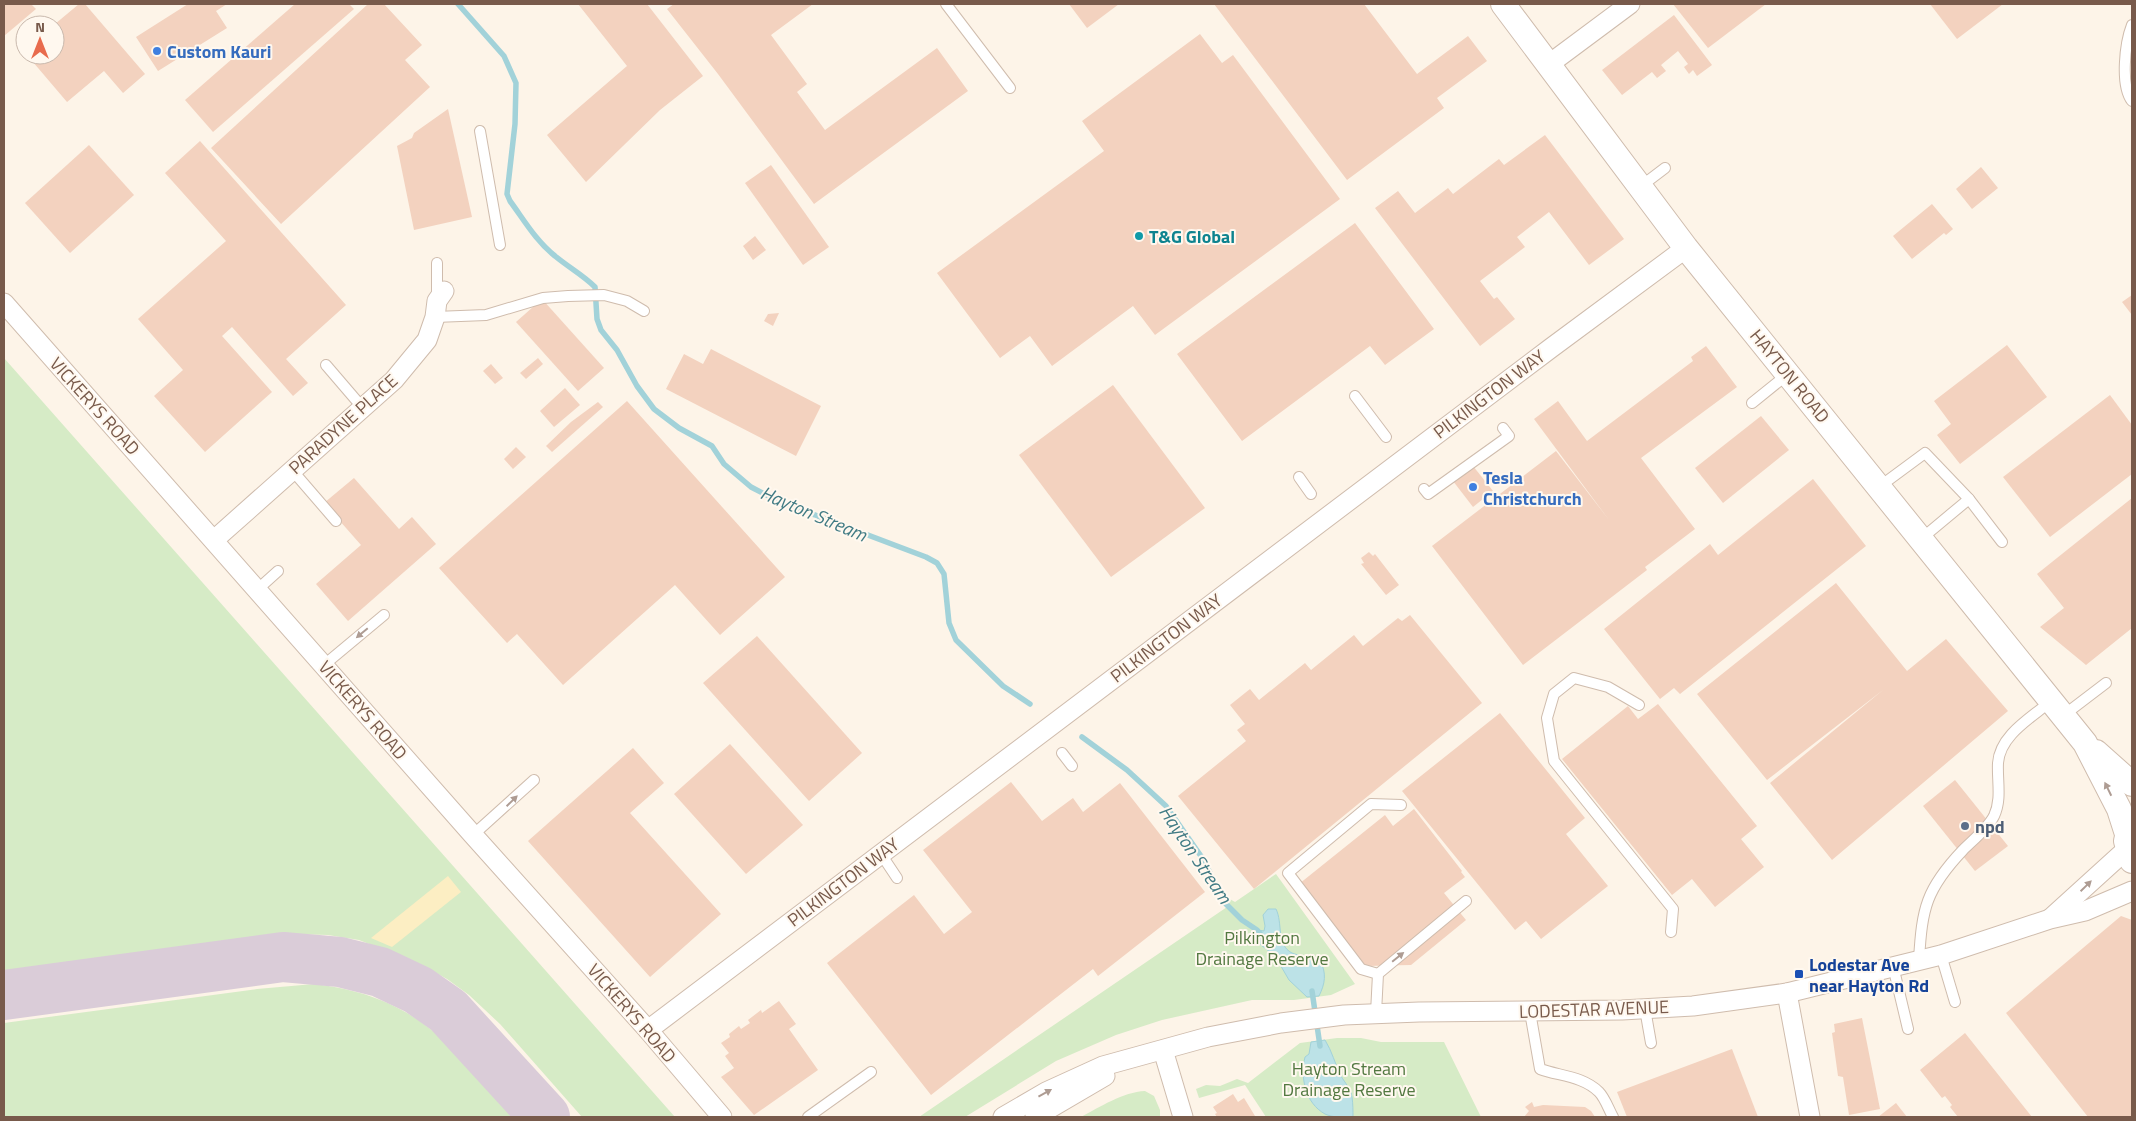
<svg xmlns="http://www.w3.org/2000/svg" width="2136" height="1121" viewBox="0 0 2136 1121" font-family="'Titillium Web',sans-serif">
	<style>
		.green { fill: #d6ebc6 }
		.sand { fill: #fceec3 }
		.water { fill: #bce2e7; stroke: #a2d2d9 }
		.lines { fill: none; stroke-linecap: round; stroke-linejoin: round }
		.stream { stroke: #a2d2d9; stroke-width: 5.5 }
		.taxiway { stroke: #daccd8; stroke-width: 50 }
		.building { fill: #f3d2bf }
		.service-casing { stroke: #cfbcad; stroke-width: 12 }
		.minor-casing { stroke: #cfbcad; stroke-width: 21 }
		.tertiary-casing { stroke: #cfbcad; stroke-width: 26 }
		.service { stroke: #fff; stroke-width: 10 }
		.minor { stroke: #fff; stroke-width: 19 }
		.tertiary { stroke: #fff; stroke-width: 24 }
		.oneway { fill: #ae9c93 }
		.shop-dot { fill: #3f7fe0; stroke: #fff8ef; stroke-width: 2 }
		.culture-dot { fill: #0f9aa8; stroke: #fff8ef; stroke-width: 2 }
		.service-dot { fill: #5c6f8a; stroke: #fff8ef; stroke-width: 2 }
		.transit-dot { fill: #1a4fb4; stroke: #fff8ef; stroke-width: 2 }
		.labels { text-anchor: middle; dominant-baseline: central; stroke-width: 4; stroke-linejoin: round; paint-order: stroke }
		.shop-label { font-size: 18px; font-weight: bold; fill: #366cbe; stroke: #fff8ef; text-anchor: start }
		.culture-label { font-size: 18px; font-weight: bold; fill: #0d838f; stroke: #fff8ef; text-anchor: start }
		.street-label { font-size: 18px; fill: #785a4b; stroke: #fff8ef }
		.service-label { font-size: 18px; font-weight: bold; fill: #4e5e75; stroke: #fff8ef; text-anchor: start }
		.park-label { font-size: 18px; fill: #527840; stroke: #fff8ef }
		.transit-label { font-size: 18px; font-weight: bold; fill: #164399; stroke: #fff8ef; text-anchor: start }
		.water-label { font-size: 19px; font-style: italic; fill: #417b84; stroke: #fff8ef }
	</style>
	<rect width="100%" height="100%" fill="#fdf4e8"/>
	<g class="green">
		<polygon points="4,358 675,1117 582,1117 500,1024 469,995 447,979 420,964 359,940 328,935 293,934 4,973"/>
		<polygon points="1276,874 1355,984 1331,995 1294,1000 1252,1000 1162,1020 1116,1035 1056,1061 965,1117 919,1117 1227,907 1221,894 1235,902"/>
		<path d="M314 984C417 996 451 1045 515 1117H4V1023L257 989Z"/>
		<polygon points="1337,1038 1361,1038 1381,1042 1444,1042 1481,1117 1266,1117 1245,1085 1199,1098 1196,1089 1206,1085 1220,1086 1237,1079 1248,1083 1300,1043"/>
		<path d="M1145 1091 1154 1096 1160 1110V1117H1081C1100 1107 1123 1092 1145 1091Z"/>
	</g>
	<polygon class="sand" points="448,876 461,892 392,947 371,938"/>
	<g class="water">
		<path d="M1268 909H1276C1283 923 1276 945 1292 953 1301 957 1311 957 1320 961 1327 973 1325 984 1319 996L1307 997 1289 980 1275 956 1261 945 1257 930 1264 931 1265 926 1263 915Z"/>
		<path d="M1325 1040C1332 1051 1335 1064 1341 1076 1345 1083 1351 1089 1352 1097 1353 1104 1353 1111 1353 1117 1344 1117 1333 1118 1325 1114 1305 1103 1300 1077 1305 1057L1309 1054 1311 1042Z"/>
	</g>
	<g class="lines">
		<g class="stream">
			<path d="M458 4 504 56 516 83 515 124 507 194 510 201C524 220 536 241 555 256 568 267 583 275 595 287L597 319 601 330 617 350 637 386 654 409 679 428 712 446 724 464 751 487 778 501 926 557 937 563 944 574 949 623 956 640 1003 686 1030 704"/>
			<polyline points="1082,737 1127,770 1166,806 1203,859 1225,903 1242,920 1257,930 1262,936"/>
			<polyline points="1312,991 1320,1046"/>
		</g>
		<polyline class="taxiway" points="4,995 283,957 340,962 380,972 418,990 448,1011 545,1117"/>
	</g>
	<g class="building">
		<polygon points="4,4 31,4 36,9 4,36"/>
		<polygon points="79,4 85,4 145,74 123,93 104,71 67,102 27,55 55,55 55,24"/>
		<polygon points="188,4 227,4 216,11 227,28 158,71 136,37"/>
		<polygon points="295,4 349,4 354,9 213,132 185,100"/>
		<polygon points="368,4 384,4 422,45 405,60 430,87 281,224 211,148"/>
		<polygon points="578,4 647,4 703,76 660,110 586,182 547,135 627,66"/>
		<polygon points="674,4 813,4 771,35 807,84 797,92 825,130 937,48 968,91 814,204 718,74 667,9"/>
		<polygon points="1069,4 1119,4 1087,28"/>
		<polygon points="1214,4 1364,4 1417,74 1468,36 1487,61 1437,98 1444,108 1347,180"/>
		<polygon points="1673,4 1766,4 1708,48"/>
		<polygon points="1930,4 2003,4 1957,39"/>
		<polygon points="1674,15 1712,65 1697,76 1693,70 1689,74 1684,67 1688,64 1678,51 1661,65 1666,71 1657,78 1652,72 1622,95 1602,70"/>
		<polygon points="1200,34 1222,63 1233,55 1340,199 1155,335 1133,306 1052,366 1030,336 1000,358 937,273 1104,151 1082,121"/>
		<polygon points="448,109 472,217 414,230 397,146 412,138 414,133"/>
		<polygon points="1545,135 1624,239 1589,265 1549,212 1517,237 1525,247 1480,281 1494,299 1497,297 1515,319 1480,346 1375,208 1398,191 1415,213 1448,188 1453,194 1499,159 1504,165"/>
		<polygon points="200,141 346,305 286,359 308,383 293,396 232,327 222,336 272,392 205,452 154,396 183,370 138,319 226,241 165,173"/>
		<polygon points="89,145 134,195 70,253 25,203"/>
		<polygon points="771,165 829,247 803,265 745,183"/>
		<polygon points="1981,167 1998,188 1972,209 1956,189"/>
		<polygon points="1932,204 1953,229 1946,235 1944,233 1912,259 1893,236"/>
		<polygon points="1355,223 1434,329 1385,365 1370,346 1242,441 1177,354"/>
		<polygon points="755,236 766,250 753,260 743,246"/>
		<polygon points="2132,295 2132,315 2122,302"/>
		<polygon points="542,299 604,368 578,391 516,322"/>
		<polygon points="779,313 773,326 764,321 768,314"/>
		<polygon points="2007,345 2047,397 1960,464 1937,435 1951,424 1934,401"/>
		<polygon points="1706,346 1737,387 1641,458 1695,529 1645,567 1647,570 1523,665 1432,546 1556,451 1609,520 1534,419 1558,401 1587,441 1693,361 1691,357"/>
		<polygon points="711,349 821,406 796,456 666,389 684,354 703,364"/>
		<polygon points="538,358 543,364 526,379 520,373"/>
		<polygon points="491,364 503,378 495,384 483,371"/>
		<polygon points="1113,385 1205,508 1111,577 1019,455"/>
		<polygon points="565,388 580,405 554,427 540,411"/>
		<polygon points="2110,395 2132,425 2132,474 2050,537 2003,477"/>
		<polygon points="627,401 785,577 720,635 675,585 563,685 517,634 507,643 439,568"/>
		<polygon points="598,402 603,407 552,452 546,446 571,422"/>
		<polygon points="1761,416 1789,450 1723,503 1695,468"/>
		<polygon points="516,447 526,457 513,469 504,459"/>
		<polygon points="1473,466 1493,491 1473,507 1453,481"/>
		<polygon points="354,478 399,529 412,517 436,544 348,621 316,584 361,545 324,503"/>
		<polygon points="1813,479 1866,546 1680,694 1674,688 1660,699 1604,629 1710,544 1718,555"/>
		<polygon points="2132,498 2132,628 2086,665 2040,627 2064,608 2037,574"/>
		<polygon points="1369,552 1373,556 1375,554 1399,585 1386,595 1361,564 1364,563 1361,558"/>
		<polygon points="1836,583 1907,671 1946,639 2008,711 1832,860 1770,783 1883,690 1767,780 1697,694"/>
		<polygon points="1410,615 1482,703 1254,889 1178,796 1246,741 1237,730 1245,724 1230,705 1250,689 1259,700 1305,663 1311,670 1354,635 1363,646 1398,618 1402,621"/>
		<polygon points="757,636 862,753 809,801 703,683"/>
		<polygon points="1658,704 1757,826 1741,839 1764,867 1715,907 1692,879 1672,895 1562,759 1628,706 1638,719"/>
		<polygon points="1500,713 1585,818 1566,834 1608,886 1541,939 1526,921 1515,930 1402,791"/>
		<polygon points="730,744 803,825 746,874 674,794"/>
		<polygon points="633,748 664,783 630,813 721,914 650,977 528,841"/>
		<polygon points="1955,780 2008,846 1975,871 1923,806"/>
		<polygon points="1011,782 1042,821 1073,798 1083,812 1120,783 1205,892 1098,976 1093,969 931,1095 827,963 914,895 944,934 972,912 923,850"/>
		<polygon points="1414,809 1462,871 1461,872 1465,877 1444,893 1466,920 1411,965 1366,966 1299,884 1385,815 1393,826"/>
		<polygon points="2121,916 2132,920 2132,1117 2088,1117 2006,1013"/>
		<polygon points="779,1001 796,1024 789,1029 818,1070 754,1115 721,1077 734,1068 725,1056 729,1053 721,1043 730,1037 729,1034 739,1026 741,1029 750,1023 748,1020 761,1010 762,1013"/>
		<polygon points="1862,1018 1880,1109 1849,1115 1843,1077 1838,1076 1832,1033 1835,1032 1834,1024"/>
		<polygon points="1965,1033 2032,1117 1958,1117 1950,1107 1952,1105 1945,1096 1942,1098 1920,1070"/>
		<polygon points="1732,1049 1758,1117 1627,1117 1617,1092"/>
		<polygon points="1233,1094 1238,1102 1244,1098 1255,1116 1253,1117 1217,1117 1215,1114 1217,1113 1213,1107"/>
		<polygon points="1532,1102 1534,1107 1543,1105 1585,1107 1591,1111 1595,1117 1524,1117 1529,1111 1525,1107"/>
		<polygon points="1896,1103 1907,1117 1878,1117"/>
	</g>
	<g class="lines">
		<defs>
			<g id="service">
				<polyline points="946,4 1010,88"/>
				<path d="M2132 25C2125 43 2120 85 2132 101"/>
				<polyline points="480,131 500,245"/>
				<polyline points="1640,187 1665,168"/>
				<polyline points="437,263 437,298"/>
				<polyline points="435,317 486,315 543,298 568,296 604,295 627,301 644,311"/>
				<polyline points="326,365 362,407"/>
				<polyline points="1355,396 1386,437"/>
				<polyline points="1752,403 1788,374"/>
				<polyline points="292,470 336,521"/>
				<polyline points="1299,477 1311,494"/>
				<polyline points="1879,487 1925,453 1969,499 2002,542"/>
				<polyline points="1424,489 1428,494 1509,436 1503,428"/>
				<polyline points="1921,539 1969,499"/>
				<polyline points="258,589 278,571"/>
				<polyline points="324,665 384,615"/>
				<polyline points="1639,705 1608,687 1574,678 1554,694 1547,718 1554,761 1673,909 1671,932"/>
				<polyline points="2064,715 2106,683"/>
				<polyline points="1062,753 1072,766"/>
				<polyline points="473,835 534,780"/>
				<polyline points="881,854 897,878"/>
				<polyline points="1941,955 1955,1002"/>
				<path d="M1919 960C1922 908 1926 889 1963 850 1973 840 1988 828 1994 816 2002 799 1997 781 1998 763 2000 735 2031 718 2051 701"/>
				<polyline points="1893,966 1908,1029"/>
				<polyline points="1378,974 1361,969 1288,873 1371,804 1401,805"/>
				<polyline points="1645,1009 1651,1043"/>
				<path d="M1530 1012 1540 1069C1559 1076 1583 1076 1599 1092 1605 1098 1609 1110 1613 1117"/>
				<polyline points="1376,1013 1378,974 1466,901"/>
				<polyline points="808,1117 871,1072"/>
			</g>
			<g id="minor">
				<polyline points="1548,65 1630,4"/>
				<polyline points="4,303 473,835 648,1030 722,1117"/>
				<polyline points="214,540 394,380 427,340 435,317 437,301 444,291"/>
				<polyline points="2051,918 2127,849"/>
				<polyline points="1787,993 1810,1117"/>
				<polyline points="648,1030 1551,348 1686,248"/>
				<polyline points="1163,1050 1183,1117"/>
				<polyline points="1003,1117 1046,1092 1103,1066 1208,1037 1281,1023 1344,1015 1419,1012 1622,1010 1693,1006 1787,993 1941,955 2050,919 2085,911 2132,891"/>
				<polyline points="1035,1117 1105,1076"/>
			</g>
			<g id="tertiary">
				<polyline points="1503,4 1686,248 2085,743 2119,809 2127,834"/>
				<polyline points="2096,752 2132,784"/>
				<polyline points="2131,820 2126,841 2132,861"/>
			</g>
		</defs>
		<use href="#service" class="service-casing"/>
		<use href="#minor" class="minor-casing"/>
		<use href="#tertiary" class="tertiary-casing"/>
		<use href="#service" class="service"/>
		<use href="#minor" class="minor"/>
		<use href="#tertiary" class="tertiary"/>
	</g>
	<defs><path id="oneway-solid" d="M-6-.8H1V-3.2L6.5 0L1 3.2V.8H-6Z" transform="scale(1.25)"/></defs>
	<g class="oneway">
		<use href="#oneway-solid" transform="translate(362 633) rotate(140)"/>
		<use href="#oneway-solid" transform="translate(2108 789) rotate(-116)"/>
		<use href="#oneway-solid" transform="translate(512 801) rotate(-44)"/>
		<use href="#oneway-solid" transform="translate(2086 886) rotate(-44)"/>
		<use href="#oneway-solid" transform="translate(1398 957) rotate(-39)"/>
		<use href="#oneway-solid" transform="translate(1045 1093) rotate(-29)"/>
	</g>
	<g class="shop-dot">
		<circle cx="157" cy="51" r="5"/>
		<circle cx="1473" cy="487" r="5"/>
	</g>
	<circle class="culture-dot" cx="1139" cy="236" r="5"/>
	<circle class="service-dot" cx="1965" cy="826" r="5"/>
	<rect class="transit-dot" x="1794" y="969" width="10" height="10" rx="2.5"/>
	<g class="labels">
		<g class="shop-label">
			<text x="167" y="51">Custom Kauri</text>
			<text x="1483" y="477">Tesla<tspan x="1483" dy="21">Christchurch</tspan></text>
		</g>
		<g class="culture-label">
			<text x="1149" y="236">T&amp;G Global</text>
		</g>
		<g class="street-label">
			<text transform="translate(1790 376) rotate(51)">HAYTON ROAD</text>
			<text transform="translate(1489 394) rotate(-37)">PILKINGTON WAY</text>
			<text transform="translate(95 406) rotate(48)">VICKERYS ROAD</text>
			<text transform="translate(343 424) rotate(-42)">PARADYNE PLACE</text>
			<text transform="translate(1166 638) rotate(-37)">PILKINGTON WAY</text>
			<text transform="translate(363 710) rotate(49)">VICKERYS ROAD</text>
			<text transform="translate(843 882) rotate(-37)">PILKINGTON WAY</text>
			<text transform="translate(1594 1009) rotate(-2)">LODESTAR AVENUE</text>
			<text transform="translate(632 1013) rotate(49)">VICKERYS ROAD</text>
		</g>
		<g class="service-label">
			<text x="1975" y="826">npd</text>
		</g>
		<g class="park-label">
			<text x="1262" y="937">Pilkington<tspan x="1262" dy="21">Drainage Reserve</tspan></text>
			<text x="1349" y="1068">Hayton Stream<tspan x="1349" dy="21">Drainage Reserve</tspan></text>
		</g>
		<g class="transit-label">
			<text x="1809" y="964">Lodestar Ave<tspan x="1809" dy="21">near Hayton Rd</tspan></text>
		</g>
		<g class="water-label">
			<text transform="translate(814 513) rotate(23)">Hayton Stream</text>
			<text transform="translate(1196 854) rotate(56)">Hayton Stream</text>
		</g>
	</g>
	<rect width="2136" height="1121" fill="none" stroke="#785a4b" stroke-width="10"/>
	<g transform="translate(40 40)"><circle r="24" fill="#fff8ef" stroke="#c9b9ad"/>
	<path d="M0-4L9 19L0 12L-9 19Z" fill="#e86b4d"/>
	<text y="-8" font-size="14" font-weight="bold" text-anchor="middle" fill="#785a4b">N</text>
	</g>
</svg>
